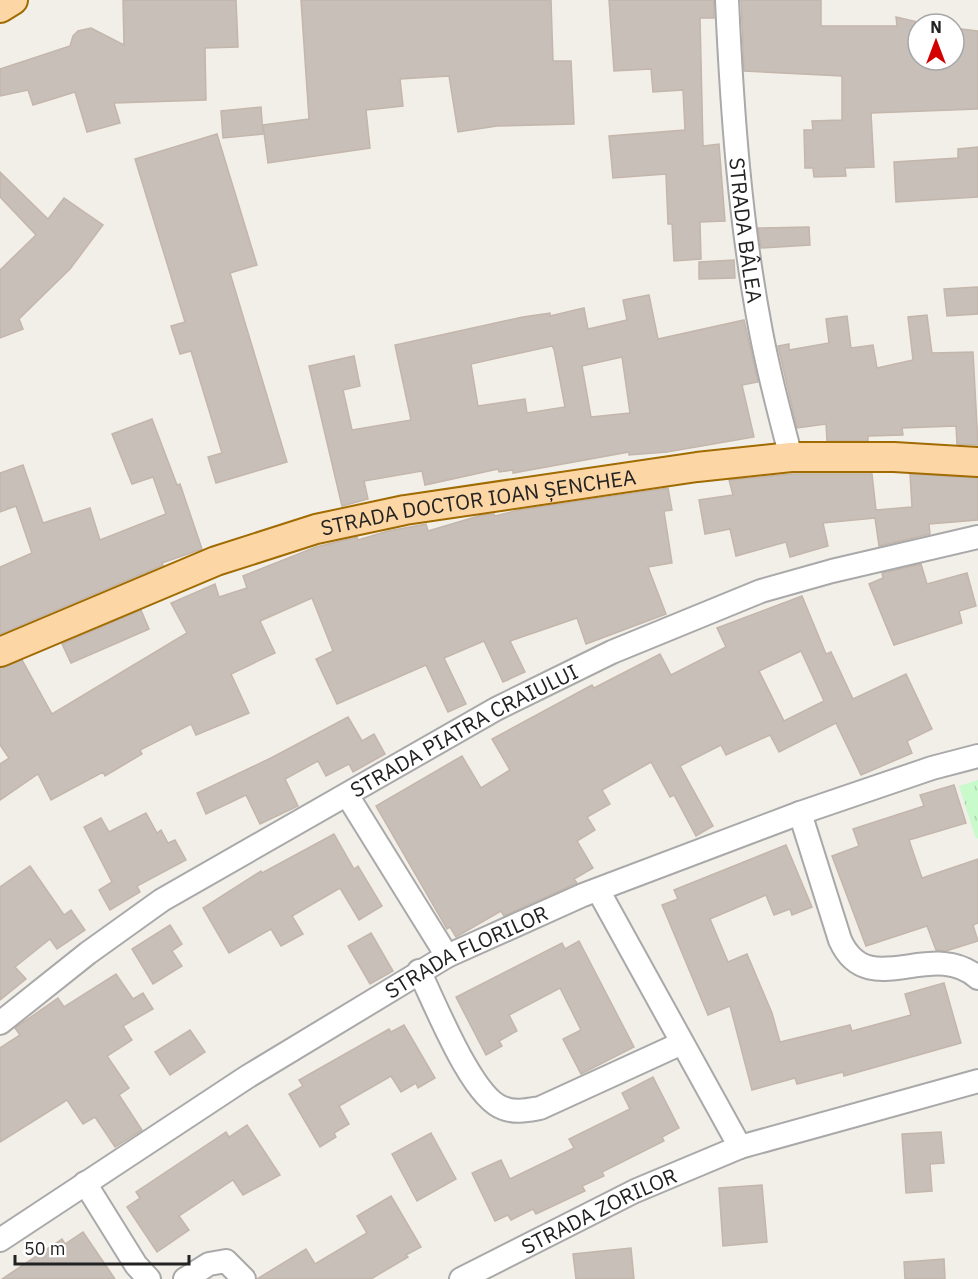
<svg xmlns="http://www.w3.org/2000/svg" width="978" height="1279" viewBox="0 0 978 1279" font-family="'IBM Plex Sans',sans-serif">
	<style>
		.park { fill: url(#park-tufts) }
		.building { fill: #c7bfb8; stroke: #c4b6ab; stroke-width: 1.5; fill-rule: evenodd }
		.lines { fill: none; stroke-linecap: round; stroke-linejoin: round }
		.minor-casing { stroke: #a9a9a9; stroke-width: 26 }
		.major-casing { stroke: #a06b00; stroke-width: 32 }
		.minor { stroke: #fff; stroke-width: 22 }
		.major { stroke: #fcd6a4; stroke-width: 28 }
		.labels { text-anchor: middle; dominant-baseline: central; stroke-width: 4.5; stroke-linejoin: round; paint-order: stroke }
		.street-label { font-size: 21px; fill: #222; stroke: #fff }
	</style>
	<defs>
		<pattern id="park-tufts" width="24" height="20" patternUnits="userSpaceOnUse" patternTransform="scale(1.5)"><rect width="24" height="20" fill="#c8facc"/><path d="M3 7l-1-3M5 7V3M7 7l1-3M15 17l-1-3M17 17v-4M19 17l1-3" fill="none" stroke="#acd6af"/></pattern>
	</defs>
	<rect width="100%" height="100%" fill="#f2efe9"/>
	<polygon class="park" points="978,780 978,838 976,839 959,786"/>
	<g class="building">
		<polygon points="123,0 236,0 238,47 205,48 206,100 114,103 120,123 87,132 75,92 33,105 28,90 0,96 0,69 70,46 73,36 78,31 91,28 124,45"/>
		<polygon points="301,0 551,0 553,61 571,61 574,124 497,126 458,132 449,76 400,79 403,106 366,110 370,148 268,163 263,125 309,119"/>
		<polygon points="609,0 714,0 714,18 700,18 703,146 719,144 725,221 700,222 701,259 674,261 672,224 668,224 666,174 613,178 609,136 685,130 683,90 653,92 651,69 614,71"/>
		<polygon points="741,0 821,0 821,26 897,26 896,17 918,22 918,60 954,60 954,28 978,31 978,109 871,113 874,167 845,168 846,176 814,177 813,168 805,168 804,130 813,130 812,121 842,120 842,76 744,71"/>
		<polygon points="261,107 263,134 223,138 221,111"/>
		<polygon points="217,134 257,265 230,273 287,462 216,483 208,457 222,453 191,351 180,354 171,326 185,322 135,159"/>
		<polygon points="978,147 978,197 896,202 894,162 958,158 958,149"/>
		<polygon points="0,172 48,219 64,198 103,225 70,269 19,319 23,329 0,338 0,270 36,235 0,197"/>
		<polygon points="809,227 810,245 761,248 758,228"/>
		<polygon points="734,260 735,278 699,279 699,262"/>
		<polygon points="978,287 978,314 947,316 944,289"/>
		<path d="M649 295 658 339 744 320 758 382 742 385 754 437 667 452 629 455V452L513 473V470L499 472 498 469 425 485 422 471 364 481 368 499 342 506 309 366 354 356 360 386 343 390 352 430 411 420 395 345 523 317 550 313V316L584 308 588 329 627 320 623 300ZM552 346 554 349 565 407 527 413 525 399 478 406 471 364ZM622 357 630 413 591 417 582 366Z"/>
		<polygon points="927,315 932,353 973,352 978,445 957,444 956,426 902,428 903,435 868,436 868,441 827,441 826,424 797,428 778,346 789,344 789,350 829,343 826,319 847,316 851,348 873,345 877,368 913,360 908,317"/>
		<polygon points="152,419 177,485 180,484 202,549 162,563 163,565 0,634 0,567 32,553 16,506 0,512 0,473 23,465 43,523 90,508 100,540 166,514 153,477 132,484 112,434"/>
		<polygon points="792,474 872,474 876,510 912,507 910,474 978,478 978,520 929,524 930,534 879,546 875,518 823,523 828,546 790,557 786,542 736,556 730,529 705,534 699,500 733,495 729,480"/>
		<polygon points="668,488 672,510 664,511 672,563 648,567 666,614 586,644 577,618 510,641 525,672 503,682 484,641 444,658 466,704 448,712 426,665 337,704 316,659 333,651 312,598 260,621 275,653 231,674 249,713 196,735 191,724 140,750 142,754 105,776 103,772 51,800 38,774 0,800 0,764 9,758 0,745 0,668 22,660 52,714 187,633 171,603 215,584 219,597 247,588 243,576 316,547 357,537 358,540 388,531 426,524 428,531 482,515 494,514 495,516 519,510"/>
		<polygon points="921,564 927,584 967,573 976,606 959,611 962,623 894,645 869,584 883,578 882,573"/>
		<path d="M802 596 826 654 831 652 853 699 906 674 932 729 907 741 912 753 861 775 836 723 779 752 770 735 726 755 721 745 680 766 713 826 696 836 674 795 670 797 651 762 602 790 610 804 587 817 595 830 577 841 593 868 574 879 577 883 504 916 501 911 456 937 450 927 447 929 376 806 462 756 481 788 510 770 492 739 592 685 594 688 660 654 671 675 726 647 717 628ZM801 651 824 701 784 721 759 671Z"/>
		<polygon points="141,610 149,629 71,663 62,644"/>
		<polygon points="348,717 362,741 374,734 385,754 353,772 349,764 326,776 318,761 285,779 298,806 260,824 246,795 206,814 197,793 271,758"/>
		<polygon points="954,785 966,823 909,840 922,878 978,859 978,923 973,925 978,941 946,951 936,950 927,926 866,946 832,856 859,846 853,829 924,806 920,795"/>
		<polygon points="146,813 157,833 161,830 168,843 175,840 186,860 137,886 140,892 110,910 99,890 112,882 84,827 101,818 109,832"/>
		<polygon points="334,834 354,869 358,866 382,906 359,920 340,888 292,916 303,934 281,946 271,929 229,953 203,908 261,871 262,873"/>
		<polygon points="786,845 812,907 792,915 790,909 774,915 766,895 710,919 728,962 747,954 772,1013 780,1042 850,1025 852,1031 911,1015 905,994 944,983 961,1043 844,1076 843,1072 797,1084 795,1078 752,1090 730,1006 708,1015 662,905 678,899 674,890"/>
		<polygon points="30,866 64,915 71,910 85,930 57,949 50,939 15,967 26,979 0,1000 0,887"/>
		<polygon points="170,925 182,944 172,951 182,966 153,984 132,949"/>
		<polygon points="371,933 393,971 370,984 348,946"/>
		<polygon points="579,941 634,1047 581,1074 563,1039 581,1030 560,988 509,1015 517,1031 499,1041 502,1046 486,1055 456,997 562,943 565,949"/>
		<polygon points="116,974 133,999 143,993 153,1009 123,1026 132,1040 107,1056 129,1088 119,1095 142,1130 115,1147 95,1117 83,1124 67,1100 0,1142 0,1048 20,1035 15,1028 58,998 64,1007"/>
		<polygon points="404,1025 435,1078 418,1088 416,1083 401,1092 391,1076 339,1106 349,1124 334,1133 336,1137 320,1147 289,1094 303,1086 299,1080 389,1029 391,1032"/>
		<polygon points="190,1030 205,1052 170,1075 155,1052"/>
		<polygon points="653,1077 679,1128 662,1137 664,1141 602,1172 604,1176 582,1186 585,1191 536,1214 533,1209 511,1220 508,1215 495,1221 472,1173 501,1160 510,1179 574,1148 569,1139 630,1109 622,1093"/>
		<polygon points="247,1125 280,1175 243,1195 233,1180 179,1216 189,1230 157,1252 127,1207 140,1198 136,1192 226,1132 229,1137"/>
		<polygon points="941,1132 944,1163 930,1164 932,1191 906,1193 902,1134"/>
		<polygon points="431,1133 456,1179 417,1201 392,1154"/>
		<polygon points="762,1185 767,1242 723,1246 719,1188"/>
		<polygon points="391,1196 421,1247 406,1255 408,1257 371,1279 257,1279 306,1249 315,1264 367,1233 357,1216"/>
		<polygon points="83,1232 115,1279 2,1279 62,1239 65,1244"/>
		<polygon points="631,1248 634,1279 576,1279 573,1254"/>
		<polygon points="944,1259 945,1279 905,1279 904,1262"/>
	</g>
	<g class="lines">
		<defs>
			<g id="minor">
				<path id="s1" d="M727 0C732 111 740 223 761 332 769 374 780 416 791 457"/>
				<polyline points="347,795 447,956"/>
				<path d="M800 813 840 940C868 1003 932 937 978 978"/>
				<polyline points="598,890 740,1147"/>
				<path d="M419 971C435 1003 472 1098 503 1108 515 1113 528 1110 540 1108L682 1043"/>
				<path id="s2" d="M0 1023 88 953 162 900 496 709 612 652 761 591 832 571 978 537"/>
				<polyline points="85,1183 136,1265 149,1279"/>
				<path id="s3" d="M0 1240 247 1077 447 956 583 895 800 813 932 768 978 756"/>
				<polyline points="185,1279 209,1264 226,1261 244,1279"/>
				<path id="s4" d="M461 1279 635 1191 740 1147 978 1081"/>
			</g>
			<g id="major">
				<polyline points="0,8 13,0"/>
				<path id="s5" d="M0 652 216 561 316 529 405 510 697 467 791 457H894L978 462"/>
			</g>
		</defs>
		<use href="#minor" class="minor-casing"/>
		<use href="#major" class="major-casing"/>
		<use href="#minor" class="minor"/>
		<use href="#major" class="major"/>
	</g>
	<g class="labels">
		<g class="street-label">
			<text stroke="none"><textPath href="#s1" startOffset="231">STRADA BÂLEA</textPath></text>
			<text stroke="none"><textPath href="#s5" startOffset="504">STRADA DOCTOR IOAN ȘENCHEA</textPath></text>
			<text stroke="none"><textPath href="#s2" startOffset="550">STRADA PIATRA CRAIULUI</textPath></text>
			<text stroke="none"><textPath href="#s3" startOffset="549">STRADA FLORILOR</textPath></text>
			<text stroke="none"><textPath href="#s4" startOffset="154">STRADA ZORILOR</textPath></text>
		</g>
	</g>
	<g transform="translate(936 42)"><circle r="28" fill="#ffffff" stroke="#a7a7a7" stroke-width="1.5"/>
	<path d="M0-4.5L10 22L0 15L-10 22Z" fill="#d40000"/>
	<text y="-9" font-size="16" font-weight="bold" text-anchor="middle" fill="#222222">N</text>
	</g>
	<path d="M15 1255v9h174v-9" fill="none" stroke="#222222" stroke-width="3"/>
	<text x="24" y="1255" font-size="18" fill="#222222" stroke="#ffffff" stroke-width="4.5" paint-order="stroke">50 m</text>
</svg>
